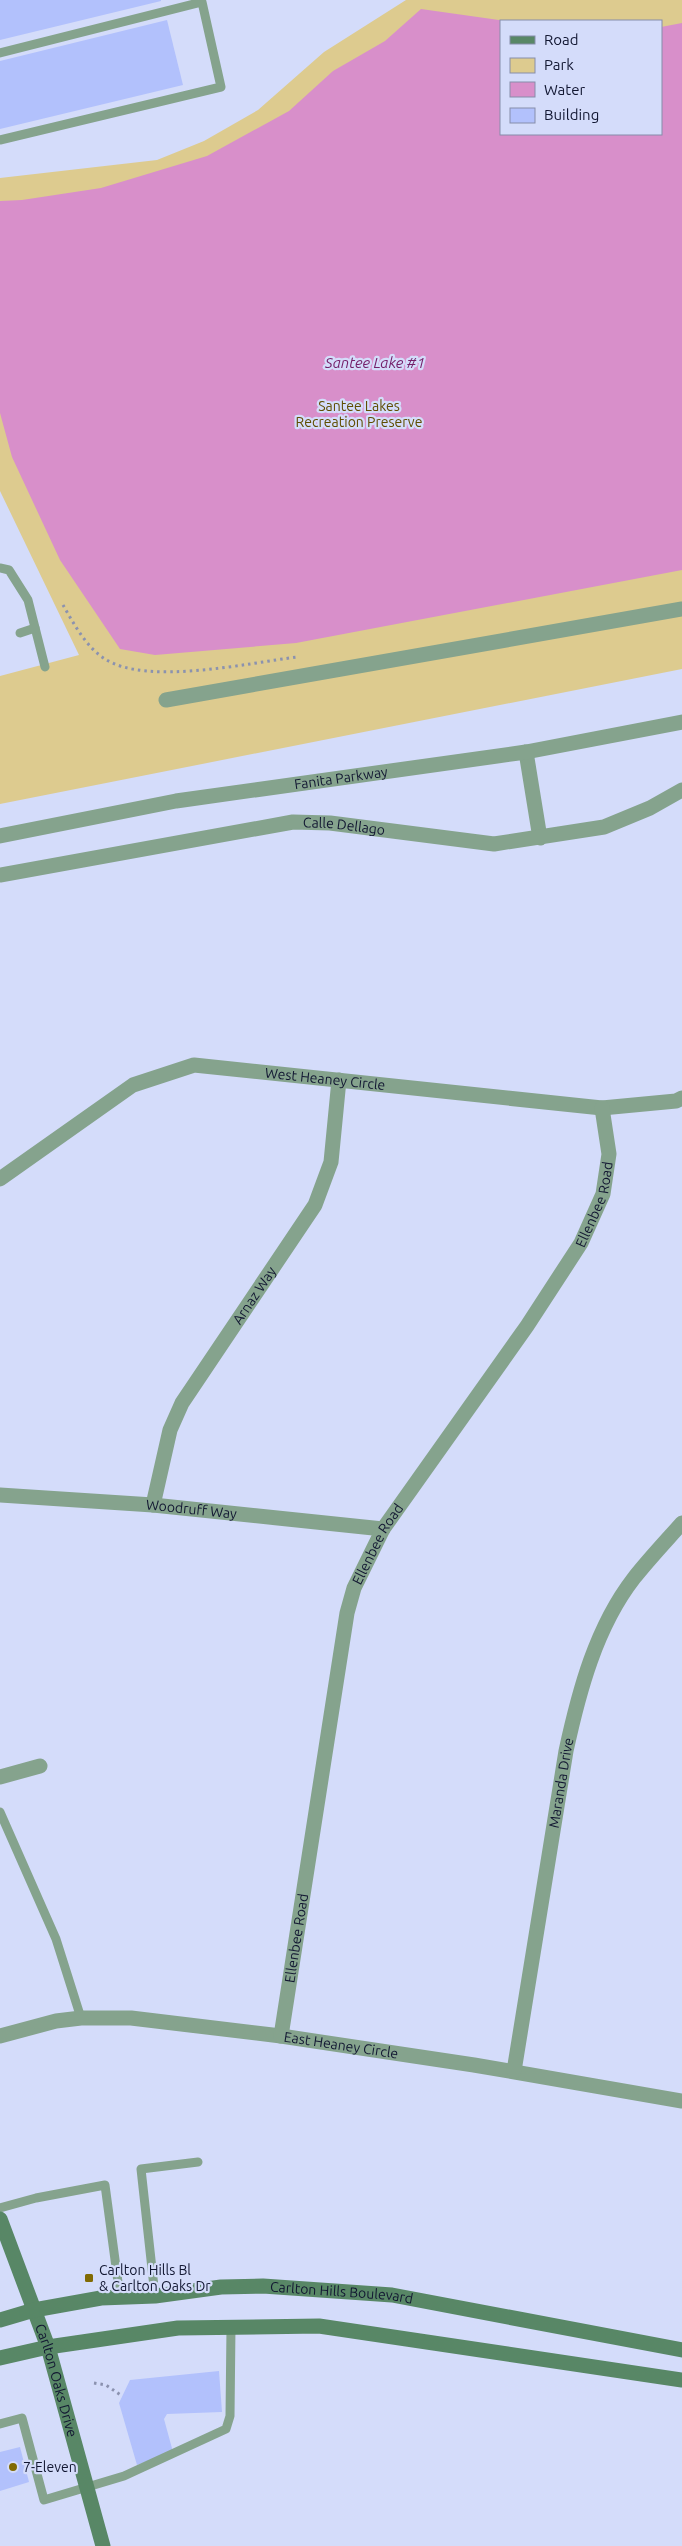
<svg xmlns="http://www.w3.org/2000/svg" width="682" height="2546" viewBox="0 0 682 2546" font-family="Ubuntu,sans-serif">
	<style>
		.green { fill: #ddcb8f; fill-rule: evenodd }
		.water { fill: #d88fca }
		.building { fill: #b2c1fc }
		.lines { fill: none; stroke-linecap: round; stroke-linejoin: round }
		.path { stroke: #8b92af; stroke-width: 3; stroke-dasharray: 2.5 4; stroke-linecap: butt }
		.service { stroke: #85a38d; stroke-width: 9 }
		.minor { stroke: #85a38d; stroke-width: 15 }
		.tertiary { stroke: #85a38d; stroke-width: 15 }
		.secondary { stroke: #588766; stroke-width: 15 }
		.poi-dot { fill: #816a03; stroke: #d4dcfa; stroke-width: 2 }
		.labels { text-anchor: middle; dominant-baseline: central; stroke-width: 4.5; stroke-linejoin: round; paint-order: stroke }
		.park-label { font-size: 14px; fill: #5f4d00; stroke: #d4dcfa }
		.street-label { font-size: 14px; fill: #121732; stroke: #d4dcfa }
		.poi-label { font-size: 14px; fill: #121732; stroke: #d4dcfa; text-anchor: start }
		.water-label { font-size: 15px; font-style: italic; fill: #741f69; stroke: #d4dcfa }
	</style>
	<rect width="100%" height="100%" fill="#d4dcfa"/>
	<path class="green" d="M406 0H682V669L0 804V676L79 655 0 491V178L157 160 204 141 258 110 324 52ZM501 21H661V134H501Z"/>
	<polygon class="water" points="421,9 506,21 501,21 501,134 661,134 661,27 682,23 682,570 296,643 155,655 120,649 60,560 12,457 0,413 0,201 22,200 101,188 207,156 289,111 333,71 385,41"/>
	<g class="building">
		<polygon points="0,0 161,0 161,1 0,40"/>
		<polygon points="167,20 183,85 0,129 0,61"/>
		<polygon points="219,2371 222,2412 167,2414 164,2419 173,2452 137,2465 119,2403 130,2380"/>
		<polygon points="20,2447 29,2482 0,2491 0,2452"/>
	</g>
	<g class="lines">
		<g class="path">
			<path d="M63 605C74 624 86 647 105 659 147 686 248 663 297 657"/>
			<polyline points="94,2383 106,2385 122,2396"/>
		</g>
		<g class="service">
			<polyline points="0,53 202,2 221,87 0,140"/>
			<polyline points="0,568 9,570 28,600 45,667"/>
			<polyline points="20,633 35,628"/>
			<polyline points="0,1812 56,1939 81,2018"/>
			<polyline points="0,2208 36,2198 105,2185 120,2297"/>
			<polyline points="155,2296 141,2169 198,2162"/>
			<polyline points="0,2424 22,2418 44,2500 124,2476 226,2429 230,2416 231,2327"/>
		</g>
		<g class="minor">
			<polyline points="166,700 682,609"/>
			<polyline points="526,752 540,838"/>
			<path id="s1" d="M0 875 293 822 330 823 494 844 604 827 650 808 682 790"/>
			<path id="s2" d="M0 1179 133 1085 194 1065 602 1108 676 1101 682 1098"/>
			<path id="s3" d="M0 1495 153 1505 383 1529"/>
			<path id="s4" d="M153 1505 170 1430 182 1403 315 1205 331 1162 339 1080"/>
			<polyline points="0,1777 40,1766"/>
			<path id="s5" d="M0 2036 56 2021 81 2018H131L281 2036 474 2065 682 2101"/>
			<path id="s6" d="M281 2036 347 1613 354 1588 383 1529 527 1326 581 1243 603 1194 609 1154 602 1108"/>
			<path id="s7" d="M514 2071 566 1751C579 1691 596 1627 634 1578 649 1559 666 1541 682 1523"/>
		</g>
		<path class="tertiary" id="s8" d="M0 836 176 801 526 752 682 722"/>
		<g class="secondary">
			<path id="s9" d="M0 2219 48 2347 103 2546"/>
			<path id="s10" d="M0 2320 34 2310 101 2298 155 2296 221 2287 263 2286 392 2295 682 2350"/>
			<polyline points="0,2358 48,2347 178,2328 319,2326 682,2380"/>
		</g>
	</g>
	<g class="poi-dot">
		<rect x="84" y="2273" width="10" height="10" rx="2.5"/>
		<circle cx="13" cy="2467" r="5"/>
	</g>
	<g class="labels">
		<g class="park-label">
			<text x="359" y="406">Santee Lakes<tspan x="359" dy="16">Recreation Preserve</tspan></text>
		</g>
		<g class="street-label">
			<text stroke="none"><textPath href="#s8" startOffset="346">Fanita Parkway</textPath></text>
			<text stroke="none"><textPath href="#s1" startOffset="349">Calle Dellago</textPath></text>
			<text stroke="none"><textPath href="#s2" startOffset="359">West Heaney Circle</textPath></text>
			<text stroke="none"><textPath href="#s6" startOffset="909">Ellenbee Road</textPath></text>
			<text stroke="none"><textPath href="#s4" startOffset="236">Arnaz Way</textPath></text>
			<text stroke="none"><textPath href="#s3" startOffset="192">Woodruff Way</textPath></text>
			<text stroke="none"><textPath href="#s6" startOffset="504">Ellenbee Road</textPath></text>
			<text stroke="none"><textPath href="#s7" startOffset="292">Maranda Drive</textPath></text>
			<text stroke="none"><textPath href="#s6" startOffset="99">Ellenbee Road</textPath></text>
			<text stroke="none"><textPath href="#s5" startOffset="345">East Heaney Circle</textPath></text>
			<text stroke="none"><textPath href="#s10" startOffset="345">Carlton Hills Boulevard</textPath></text>
			<text stroke="none"><textPath href="#s9" startOffset="171">Carlton Oaks Drive</textPath></text>
		</g>
		<g class="poi-label">
			<text x="99" y="2270">Carlton Hills Bl<tspan x="99" dy="16">&amp; Carlton Oaks Dr</tspan></text>
			<text x="23" y="2467">7-Eleven</text>
		</g>
		<g class="water-label">
			<text x="375" y="362">Santee Lake #1</text>
		</g>
	</g>
	<rect x="500" y="20" width="162" height="115" fill="#d4dcfa" stroke="#868daa"/>
	<rect x="510" y="36" width="25" height="8" fill="#588766" stroke="#868daa"/>
	<text x="544" y="45" font-size="15" fill="#121732">Road</text>
	<rect x="510" y="58" width="25" height="15" fill="#ddcb8f" stroke="#868daa"/>
	<text x="544" y="70" font-size="15" fill="#121732">Park</text>
	<rect x="510" y="82" width="25" height="15" fill="#d88fca" stroke="#868daa"/>
	<text x="544" y="95" font-size="15" fill="#121732">Water</text>
	<rect x="510" y="108" width="25" height="15" fill="#b2c1fc" stroke="#868daa"/>
	<text x="544" y="120" font-size="15" fill="#121732">Building</text>
</svg>
